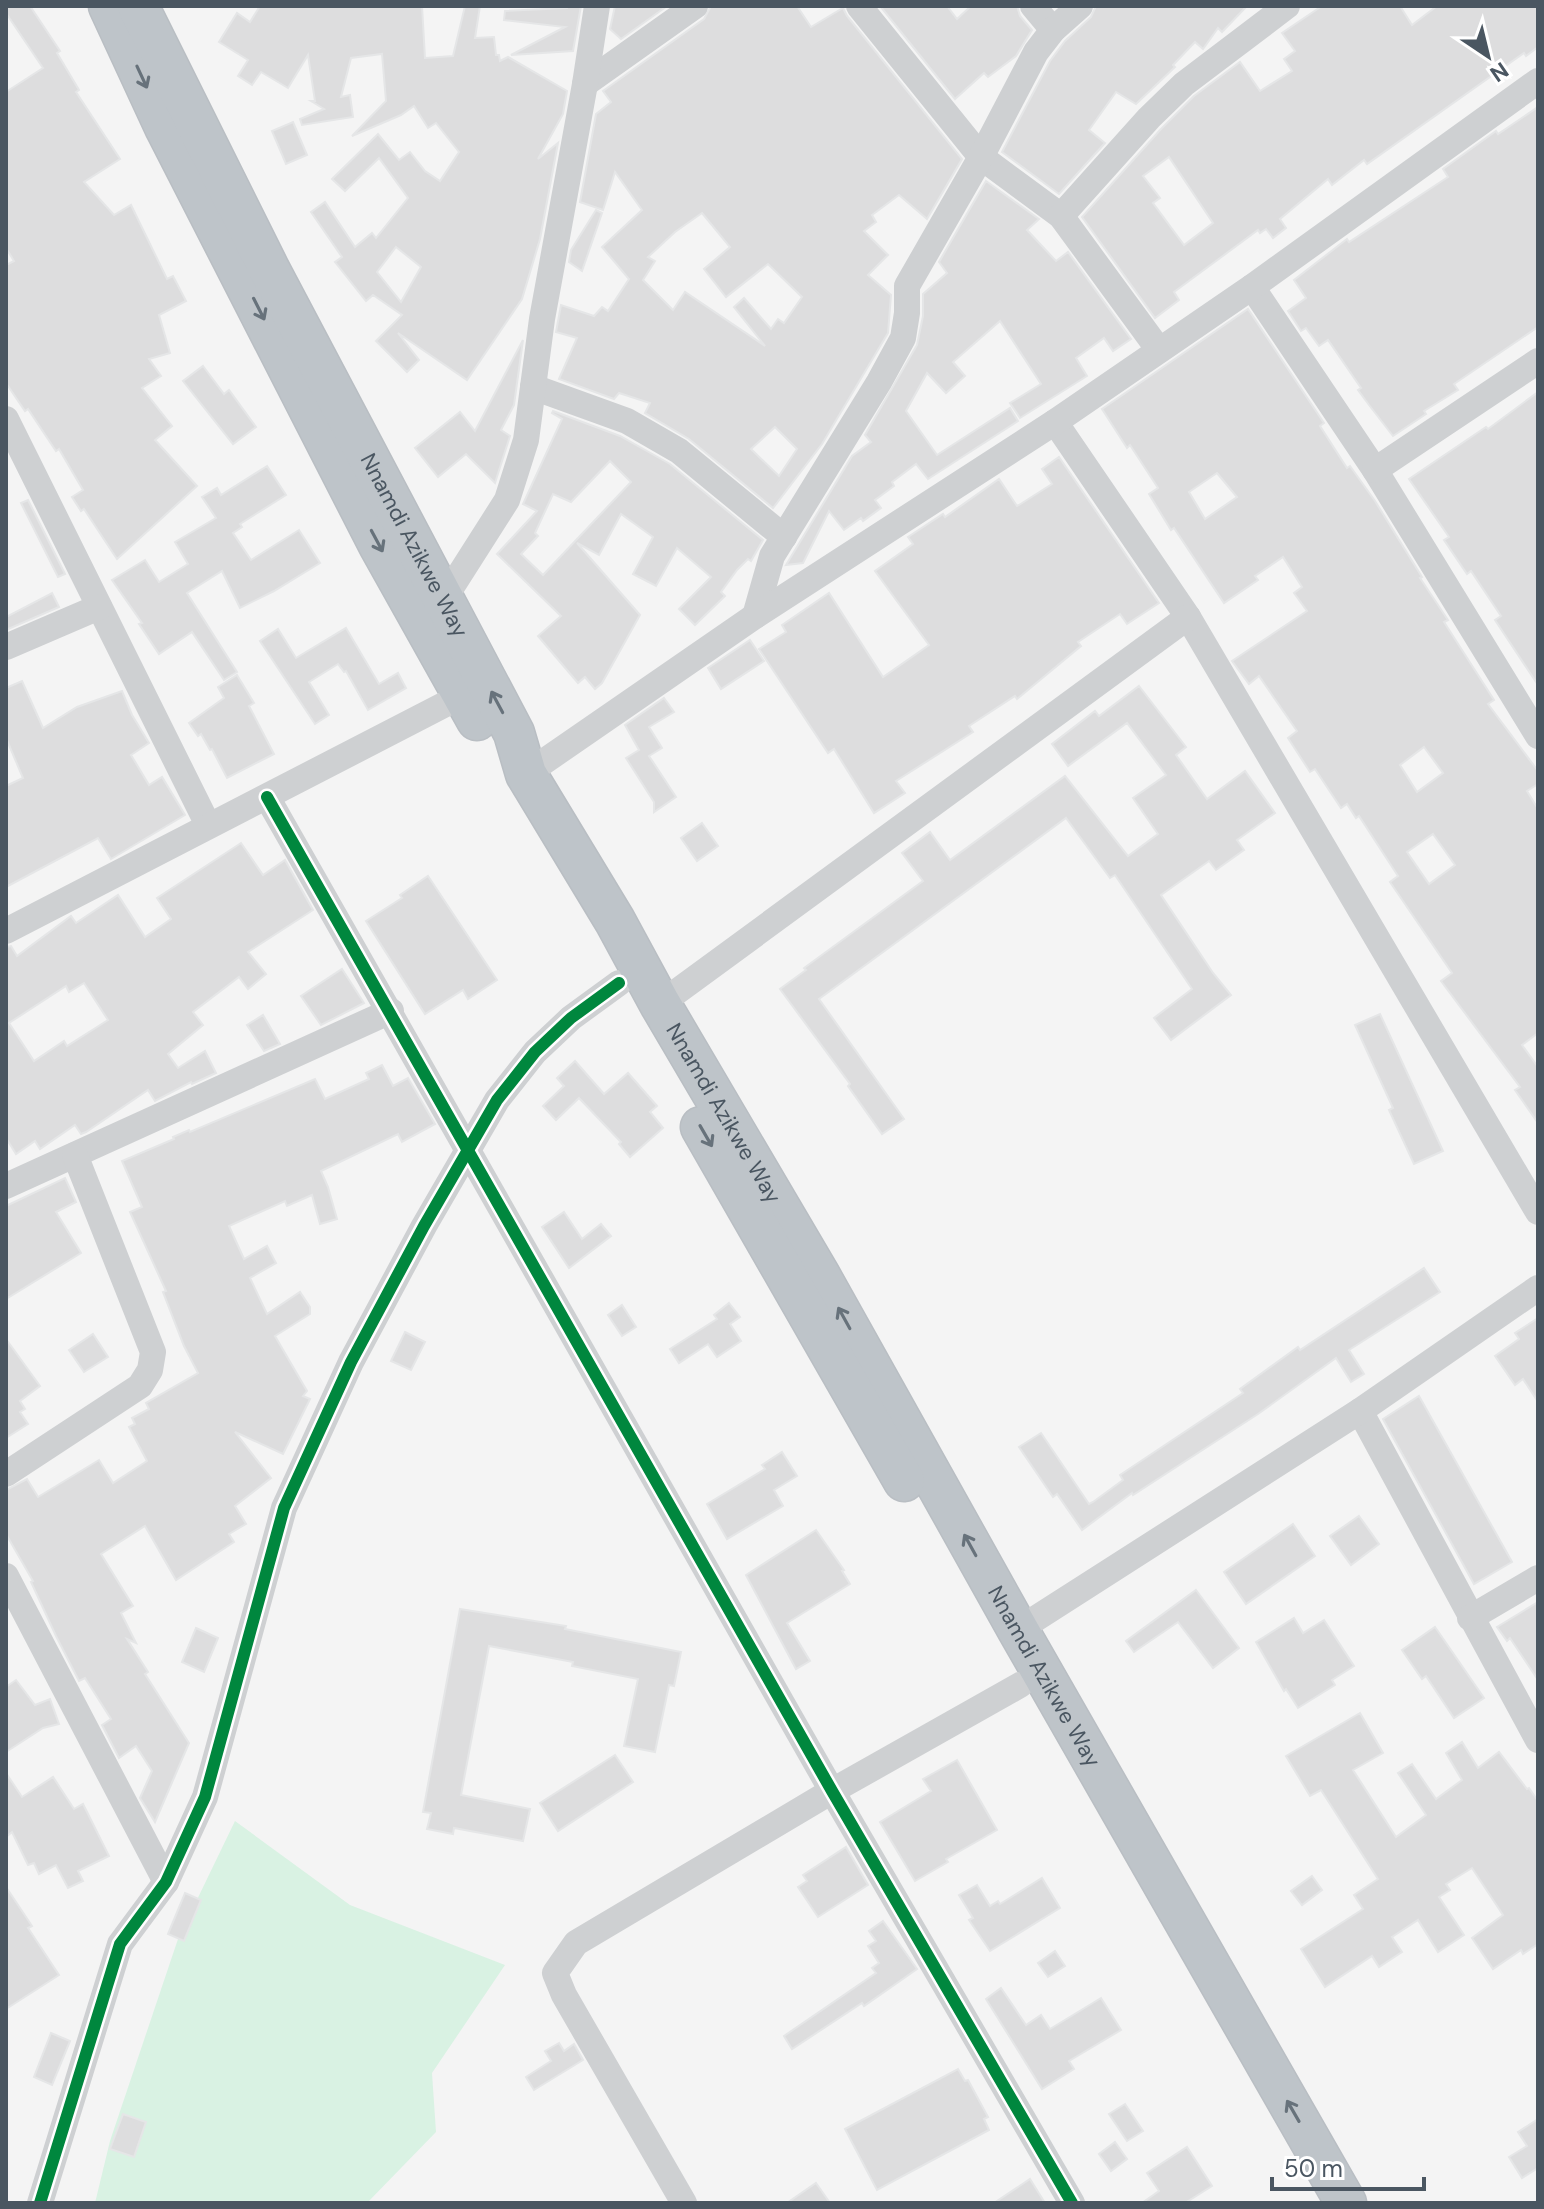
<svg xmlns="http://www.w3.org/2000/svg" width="1544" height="2209" viewBox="0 0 1544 2209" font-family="'DM Sans',sans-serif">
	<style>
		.green { fill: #d9f2e3 }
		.building { fill: #ddddde; stroke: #e5e6e7; stroke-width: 2; fill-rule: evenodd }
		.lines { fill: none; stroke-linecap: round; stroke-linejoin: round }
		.highway-casing { stroke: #b9bec3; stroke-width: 43 }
		.minor { stroke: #ced0d2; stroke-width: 26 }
		.highway { stroke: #bec4c9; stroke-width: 40 }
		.cycleway-casing { stroke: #fff; stroke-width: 17 }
		.cycleway { stroke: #00873e; stroke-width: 12 }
		.oneway { stroke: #67727b }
		.labels { text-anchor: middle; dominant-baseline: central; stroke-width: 6; stroke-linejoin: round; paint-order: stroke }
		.street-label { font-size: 22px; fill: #4a5661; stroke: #fff }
	</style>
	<rect width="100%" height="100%" fill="#f4f4f4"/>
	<polygon class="green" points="235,1821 350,1905 505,1965 432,2073 436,2132 367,2203 95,2203 110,2141 178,1939"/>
	<g class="building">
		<polygon points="6,6 30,6 60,51 57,53 79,90 76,92 120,159 84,182 114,215 131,205 167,279 173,276 186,301 159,315 170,353 149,359 161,376 142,388 172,426 155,440 197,486 117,559 84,509 81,511 72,497 83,490 59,449 56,451 28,409 25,411 6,383 6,265 14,261 6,248 6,92 43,68 6,13"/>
		<path d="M260 6H422L425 58 453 56 465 6H480L475 38 494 37 496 55H499L500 61 508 57 567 91 563 114 538 159 558 143 540 239 522 299 467 380 398 333 419 360 407 372 376 341 402 315 373 295 366 301 335 262 342 257 311 212 325 202 355 247 372 233 376 238 408 198 379 158 345 191 332 179 378 134 399 160 410 152 425 171 440 181 459 152 436 123 428 128 414 106 401 115 352 136 386 101 382 54 351 58 341 97 350 95 353 117 302 125 300 119 324 109 311 101H315L308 55 288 88 261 72 252 85 238 76 248 60 219 42 237 13 250 22ZM396 247 421 267 401 302 377 272Z"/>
		<polygon points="568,6 581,6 573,51 511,55 565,27 504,20 505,11 567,8"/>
		<polygon points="615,6 667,6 621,39 610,29"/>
		<path d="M711 6H797L811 27 843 8 847 16 962 159 927 219 899 195 872 215 876 222 864 231 888 255 868 275 891 295 888 333 822 444 773 508 689 439 645 413 650 403 619 393 614 399 559 379 577 338 556 332 561 305 594 316 602 307 608 311 629 279 602 247 642 210 615 172 603 210 580 202 596 114 611 102 603 91 704 19ZM702 213 730 247 704 269 726 297 768 264 802 297 784 323 778 319 771 329 744 298 734 307 765 346 685 292 673 310 643 280 655 261 648 257 675 232ZM775 427 797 449 779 476 751 449Z"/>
		<polygon points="880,6 947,6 957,19 971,6 1017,6 1020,16 1032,30 1016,56 988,77 984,73 955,99"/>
		<polygon points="1096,6 1247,6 1222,32 1218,28 1203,49 1195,42 1173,65 1175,67 1136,104 1116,92 1089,130 1105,143 1059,194 1002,152 1050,61 1065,41 1091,17"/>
		<path d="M1322 6H1400L1412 25 1437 6H1538V47L1526 56 1524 53 1367 164 1364 160 1332 185 1328 179 1280 219 1286 228 1273 238 1266 229 1260 233 1258 230 1174 292 1179 300 1155 318 1082 217 1161 129 1194 96 1240 62 1260 91 1292 71 1284 59 1295 51 1282 33ZM1169 157 1213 223 1184 245 1153 203 1160 198 1143 176Z"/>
		<polygon points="1538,107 1538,327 1454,384 1458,390 1424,411 1426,414 1393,436 1369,405 1358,390 1361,388 1328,340 1319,346 1306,328 1301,331 1288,311 1306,298 1294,280 1347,239 1349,242 1448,177 1443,169 1496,131 1498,134"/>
		<polygon points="293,122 307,155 286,164 272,131"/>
		<polygon points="986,181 1039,219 1027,230 1056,261 1068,252 1131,339 1113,351 1104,338 1076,358 1087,376 1020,418 1010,403 1041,384 1000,321 953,362 965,376 946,393 927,373 906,411 937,455 1010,408 1018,421 928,479 916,464 892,482 894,486 875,500 881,508 863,521 861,518 844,530 829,511 803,563 786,565 852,456 871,442 865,435 917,345 923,316 923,294 947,273 939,262"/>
		<polygon points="596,210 602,213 582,271 569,262 571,250"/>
		<path d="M1248 309 1324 423 1320 426 1347 468 1350 466 1375 501 1422 577 1420 578 1448 620 1444 622 1494 700 1488 704 1538 771V784L1527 791 1538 809V1033L1522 1045 1538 1067V1123L1515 1090 1520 1087 1441 981 1452 973 1390 882 1398 876 1359 816 1356 818 1347 804 1341 808 1315 769 1310 772 1288 738 1297 731 1259 676 1249 684 1232 661 1307 611 1294 593 1302 587 1283 557 1255 576 1258 580 1224 603 1174 528 1171 530 1149 494 1158 488 1130 445 1127 448 1102 409ZM1217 473 1237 497 1205 519 1189 492ZM1424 747 1443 773 1417 792 1400 765ZM1433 834 1455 865 1429 884 1407 852Z"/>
		<polygon points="523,340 514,405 501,430 510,436 495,483 466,454 438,477 415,448 460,412 475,431"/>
		<polygon points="203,366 224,394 229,390 256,427 233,444 183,381"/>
		<polygon points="1538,392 1538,685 1495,620 1501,616 1471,571 1467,574 1444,540 1449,537 1409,479 1486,427 1488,429"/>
		<path d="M553 411 620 436 670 464 763 540 751 561 748 559 737 570 721 592 725 596 695 625 679 609 711 577 677 548 656 586 633 574 653 537 621 514 599 555 577 543 640 615 602 683 595 689 585 677 578 683 538 636 561 616 497 554 537 511 523 504 562 419 552 413ZM610 461 631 482 543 575 521 554 538 536 535 533 553 494 571 502Z"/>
		<polygon points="1059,457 1159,603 1127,624 1120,614 1078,642 1081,646 1017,699 1015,696 969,726 973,732 896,781 905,793 874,813 834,749 828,753 759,649 786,632 782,625 829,593 883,677 929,645 875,571 913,544 908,537 943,514 945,517 999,479 1017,506 1019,505 1052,484 1042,469"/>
		<polygon points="267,466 286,495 240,524 242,527 233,533 251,560 299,530 320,563 274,591 240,608 222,571 187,593 237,672 224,680 192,632 159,654 139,624 142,623 112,580 145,560 159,582 188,564 175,542 216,518 202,497 217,488 221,495"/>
		<polygon points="28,500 65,574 58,577 21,503"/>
		<polygon points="52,593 59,607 6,630 6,617"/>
		<polygon points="346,628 379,684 398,673 406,688 368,710 346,671 344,672 338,664 309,682 329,715 315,724 260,641 278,629 296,658"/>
		<polygon points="750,640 764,661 721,689 708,668"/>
		<polygon points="237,675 254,703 249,706 274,754 227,778 212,749 210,750 201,734 198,736 189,723 224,698 218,687"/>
		<polygon points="22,681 43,728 77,707 122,691 132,715 149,743 131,755 149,785 162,777 185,815 111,859 98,838 6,887 6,786 23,778 6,738 6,688"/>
		<polygon points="1139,686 1186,747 1176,755 1207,799 1245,771 1275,813 1237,840 1244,850 1216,870 1209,861 1161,895 1213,973 1231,995 1171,1040 1154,1018 1192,989 1115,875 1110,878 1066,818 819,999 904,1119 882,1134 848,1086 850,1084 780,989 806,970 804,968 923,881 902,853 930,832 950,860 1065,776 1128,856 1158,834 1133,798 1166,775 1127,723 1068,766 1052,744 1095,711 1099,716"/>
		<polygon points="664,698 674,712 649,727 662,748 649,756 676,797 654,812 654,802 626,758 639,750 625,725"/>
		<polygon points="702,823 718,846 697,861 681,838"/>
		<path d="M241 843 263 875 285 860 313 910 248 952 266 974 248 989 239 977 193 1012 203 1025 168 1054 178 1068 205 1051 216 1073 192 1084 191 1082 155 1101 148 1090 86 1132 81 1134 75 1125 40 1149 35 1141 16 1154 6 1138V947L11 946 17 956 71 916 76 923 118 895 145 937 171 919 157 898ZM84 983 108 1020 67 1046 64 1041 34 1061 9 1023 66 986 69 992Z"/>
		<polygon points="428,876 497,980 468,999 463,990 425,1014 366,921 402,898 400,895"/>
		<polygon points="342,969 364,1003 321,1025 301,996"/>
		<polygon points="1380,1014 1443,1151 1414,1164 1389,1110 1393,1108 1355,1025"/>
		<polygon points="263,1015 280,1044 264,1051 247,1025"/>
		<polygon points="575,1061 604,1094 628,1073 657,1106 650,1112 663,1128 630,1157 619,1144 621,1142 579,1098 556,1120 543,1106 564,1086 557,1078"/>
		<polygon points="382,1065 393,1086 408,1078 435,1124 402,1142 398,1134 321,1171 328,1187 337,1219 320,1224 312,1195 287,1206 285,1201 229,1226 244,1259 267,1246 276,1263 250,1278 267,1314 300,1292 310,1307 310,1314 275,1336 307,1391 303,1396 310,1399 283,1454 235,1432 271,1478 235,1506 246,1524 229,1534 234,1542 176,1580 145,1526 101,1554 133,1606 121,1613 136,1643 127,1639 148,1672 145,1674 189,1743 155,1822 140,1798 152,1771 136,1746 119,1758 102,1725 111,1719 85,1678 79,1681 56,1636 31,1582 33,1581 6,1534 6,1490 27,1479 38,1497 99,1460 113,1483 147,1461 129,1427 135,1424 132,1418 149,1409 146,1403 198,1373 184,1346 163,1292 166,1291 130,1212 142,1207 122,1161 174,1139 173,1137 189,1130 190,1132 315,1079 325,1099 369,1079 366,1073"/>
		<polygon points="65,1178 76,1202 56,1212 81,1253 6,1299 6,1206"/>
		<polygon points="564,1212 582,1239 601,1224 611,1236 569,1268 542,1227"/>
		<polygon points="1424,1268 1440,1292 1349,1350 1364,1374 1351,1382 1336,1358 1258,1414 1133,1495 1132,1493 1082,1530 1057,1494 1053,1497 1019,1447 1041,1433 1089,1504 1093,1502 1123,1480 1120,1475 1243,1393 1240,1389 1298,1347 1300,1350"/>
		<polygon points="729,1303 740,1317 730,1324 741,1341 717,1357 708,1344 679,1363 670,1349 717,1319 714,1315"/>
		<polygon points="622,1305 636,1327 622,1336 608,1315"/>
		<polygon points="1538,1318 1538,1402 1523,1379 1515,1385 1495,1356 1519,1339 1515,1333"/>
		<polygon points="405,1332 425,1342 411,1370 391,1361"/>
		<polygon points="93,1334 108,1357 84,1372 69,1350"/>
		<polygon points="6,1339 40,1386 20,1401 25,1409 20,1412 28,1424 6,1438"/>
		<polygon points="1419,1396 1512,1562 1474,1584 1383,1419"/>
		<polygon points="782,1452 797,1476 774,1490 783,1506 727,1539 707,1504 765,1469 762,1465"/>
		<polygon points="1359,1516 1379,1544 1351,1565 1330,1536"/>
		<polygon points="1293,1524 1315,1556 1246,1604 1224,1572"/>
		<polygon points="816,1530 844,1570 842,1571 850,1584 787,1623 810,1661 796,1669 746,1575"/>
		<polygon points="1196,1590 1239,1648 1213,1668 1178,1622 1134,1652 1126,1641"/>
		<polygon points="1538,1602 1538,1680 1510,1638 1507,1641 1497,1627"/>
		<polygon points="460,1609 566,1626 565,1629 681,1652 674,1686 669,1685 655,1752 624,1746 638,1679 572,1666 573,1662 489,1646 461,1795 530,1809 523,1841 454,1828 453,1834 427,1829 431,1813 423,1812"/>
		<polygon points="1294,1618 1303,1633 1324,1620 1354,1666 1332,1680 1335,1685 1298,1708 1286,1689 1284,1691 1256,1642"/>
		<polygon points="1435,1627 1484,1698 1454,1718 1426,1676 1422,1679 1402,1650"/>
		<polygon points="196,1628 218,1638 204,1672 182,1662"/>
		<polygon points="16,1680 35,1705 50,1699 59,1724 43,1728 6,1752 6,1687"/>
		<polygon points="1360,1713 1383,1753 1353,1770 1396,1837 1426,1815 1398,1773 1412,1764 1436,1799 1462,1780 1446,1753 1462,1742 1478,1768 1499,1752 1527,1789 1529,1788 1538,1801 1538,1944 1523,1954 1521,1950 1493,1969 1472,1938 1503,1915 1472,1868 1446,1884 1450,1890 1439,1897 1464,1935 1438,1952 1418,1920 1392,1937 1402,1952 1379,1967 1372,1956 1325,1987 1301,1949 1363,1909 1354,1895 1378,1879 1321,1790 1310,1796 1286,1756"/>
		<polygon points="615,1755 633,1782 558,1831 540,1803"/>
		<polygon points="957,1760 997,1830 946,1859 948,1862 915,1881 880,1822 931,1791 923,1779"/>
		<polygon points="6,1773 22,1797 53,1777 74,1809 83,1804 109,1856 78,1871 83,1881 68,1888 56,1865 39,1874 34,1863 28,1865 12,1832 6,1837"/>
		<polygon points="846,1847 868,1885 818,1917 798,1887 807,1881 803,1875"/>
		<polygon points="1312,1876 1322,1890 1302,1905 1291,1891"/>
		<polygon points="1042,1878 1060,1908 990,1951 969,1920 973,1918 959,1895 977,1885 990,1906 998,1901 1000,1904"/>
		<polygon points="6,1887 32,1926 28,1928 59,1975 6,2009"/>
		<polygon points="185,1893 201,1900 184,1941 168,1934"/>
		<polygon points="883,1921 917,1969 864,2006 862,2003 792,2049 784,2036 876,1973 872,1968 879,1963 868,1946 876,1941 869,1931"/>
		<polygon points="1055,1951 1065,1966 1048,1977 1038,1963"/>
		<polygon points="1001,1988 1026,2025 1041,2015 1050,2029 1101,1998 1121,2030 1069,2061 1074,2069 1042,2089 986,1999"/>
		<polygon points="51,2033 70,2041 52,2085 34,2077"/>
		<polygon points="559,2043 564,2051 574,2044 583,2060 534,2090 526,2077 551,2061 545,2051"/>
		<polygon points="958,2069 965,2081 968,2080 988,2117 984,2119 989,2130 877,2190 845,2129"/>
		<polygon points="1125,2104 1143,2131 1127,2141 1109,2114"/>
		<polygon points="123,2114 146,2122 134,2157 110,2149"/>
		<polygon points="1538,2119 1538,2168 1522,2178 1509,2157 1527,2146 1518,2132"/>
		<polygon points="1115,2142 1127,2159 1111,2171 1099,2154"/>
		<polygon points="1187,2147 1212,2186 1185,2203 1142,2203 1159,2191 1147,2173"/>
		<polygon points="1030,2179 1045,2203 994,2203"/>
		<polygon points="816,2183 830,2203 787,2203"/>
	</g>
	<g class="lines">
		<defs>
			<g id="highway">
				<polyline points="109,6 165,127 379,545 477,720"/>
				<path id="s1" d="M138 6 269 269 514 733 526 774 615 921 660 1004 820 1276 1018 1630 1346 2203"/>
				<polyline points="701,1127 904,1481"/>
			</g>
		</defs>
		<use href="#highway" class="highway-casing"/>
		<g class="minor">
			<polyline points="859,6 981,157 1061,216 1159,350"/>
			<polyline points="1033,6 1053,30"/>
			<polyline points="585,84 695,6"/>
			<polyline points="1061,216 1149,118 1184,84 1287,6"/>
			<polyline points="1252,287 1375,470 1538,736"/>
			<polyline points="533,387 627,421 679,451 784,537"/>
			<polyline points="6,419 208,825"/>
			<polyline points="1055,422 1188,617 1538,1212"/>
			<polyline points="1375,470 1538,361"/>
			<polyline points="444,599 507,500 526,440 542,319 585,84 597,6"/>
			<polyline points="755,616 772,556 879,382 903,338 907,313 907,286 981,157 1036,52 1053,30 1080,6"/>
			<polyline points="6,647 99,607"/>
			<polyline points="526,774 755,616 1055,422 1252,287 1538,81"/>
			<polyline points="267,797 832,1791 1072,2203"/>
			<polyline points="6,931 463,695"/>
			<polyline points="660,1004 1188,617"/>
			<polyline points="6,1186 391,1011"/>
			<polyline points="1360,1411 1538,1740"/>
			<polyline points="6,1474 140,1386 150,1370 153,1352 75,1155"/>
			<polyline points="6,1576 166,1882"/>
			<polyline points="1470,1618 1538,1578"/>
			<polyline points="1018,1630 1360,1411 1538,1288"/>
			<polyline points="40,2203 120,1944 166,1882 205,1797 284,1508 351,1362 424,1226 497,1100 535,1052 571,1018 619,983"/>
			<polyline points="684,2203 564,1995 555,1973 576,1943 832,1791 1020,1685"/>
		</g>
		<use href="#highway" class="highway"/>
		<defs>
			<g id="cycleway">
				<polyline points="267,797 832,1791 1072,2203"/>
				<polyline points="40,2203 120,1944 166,1882 205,1797 284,1508 351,1362 424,1226 497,1100 535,1052 571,1018 619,983"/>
			</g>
		</defs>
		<use href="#cycleway" class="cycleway-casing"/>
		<use href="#cycleway" class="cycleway"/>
	</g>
	<defs><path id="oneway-shaft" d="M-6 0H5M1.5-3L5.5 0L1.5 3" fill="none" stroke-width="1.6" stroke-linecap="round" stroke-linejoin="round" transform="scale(2)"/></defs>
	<g class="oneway">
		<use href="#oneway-shaft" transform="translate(142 77) rotate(65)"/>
		<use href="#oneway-shaft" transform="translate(259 309) rotate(63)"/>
		<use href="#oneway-shaft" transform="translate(377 541) rotate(62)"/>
		<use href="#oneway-shaft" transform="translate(497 702) rotate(-118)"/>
		<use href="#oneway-shaft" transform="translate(706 1136) rotate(60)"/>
		<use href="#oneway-shaft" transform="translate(844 1318) rotate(-119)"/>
		<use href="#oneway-shaft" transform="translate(970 1545) rotate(-119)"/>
		<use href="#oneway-shaft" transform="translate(1293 2111) rotate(-120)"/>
	</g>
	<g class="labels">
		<g class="street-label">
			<text stroke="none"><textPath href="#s1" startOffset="606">Nnamdi Azikwe Way</textPath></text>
			<text stroke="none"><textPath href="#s1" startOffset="1254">Nnamdi Azikwe Way</textPath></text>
			<text stroke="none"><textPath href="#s1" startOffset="1902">Nnamdi Azikwe Way</textPath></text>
		</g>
	</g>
	<rect width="1544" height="2209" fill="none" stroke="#4a5661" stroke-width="16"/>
	<g transform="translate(1488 56) rotate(145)" stroke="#ffffff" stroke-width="6" paint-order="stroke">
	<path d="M0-6L14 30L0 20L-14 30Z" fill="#4a5661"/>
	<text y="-12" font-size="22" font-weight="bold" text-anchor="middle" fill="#4a5661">N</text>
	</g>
	<path d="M1272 2177v12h152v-12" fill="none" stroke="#4a5661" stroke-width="4"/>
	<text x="1284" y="2177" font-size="24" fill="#4a5661" stroke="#ffffff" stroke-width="6" paint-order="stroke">50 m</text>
</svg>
